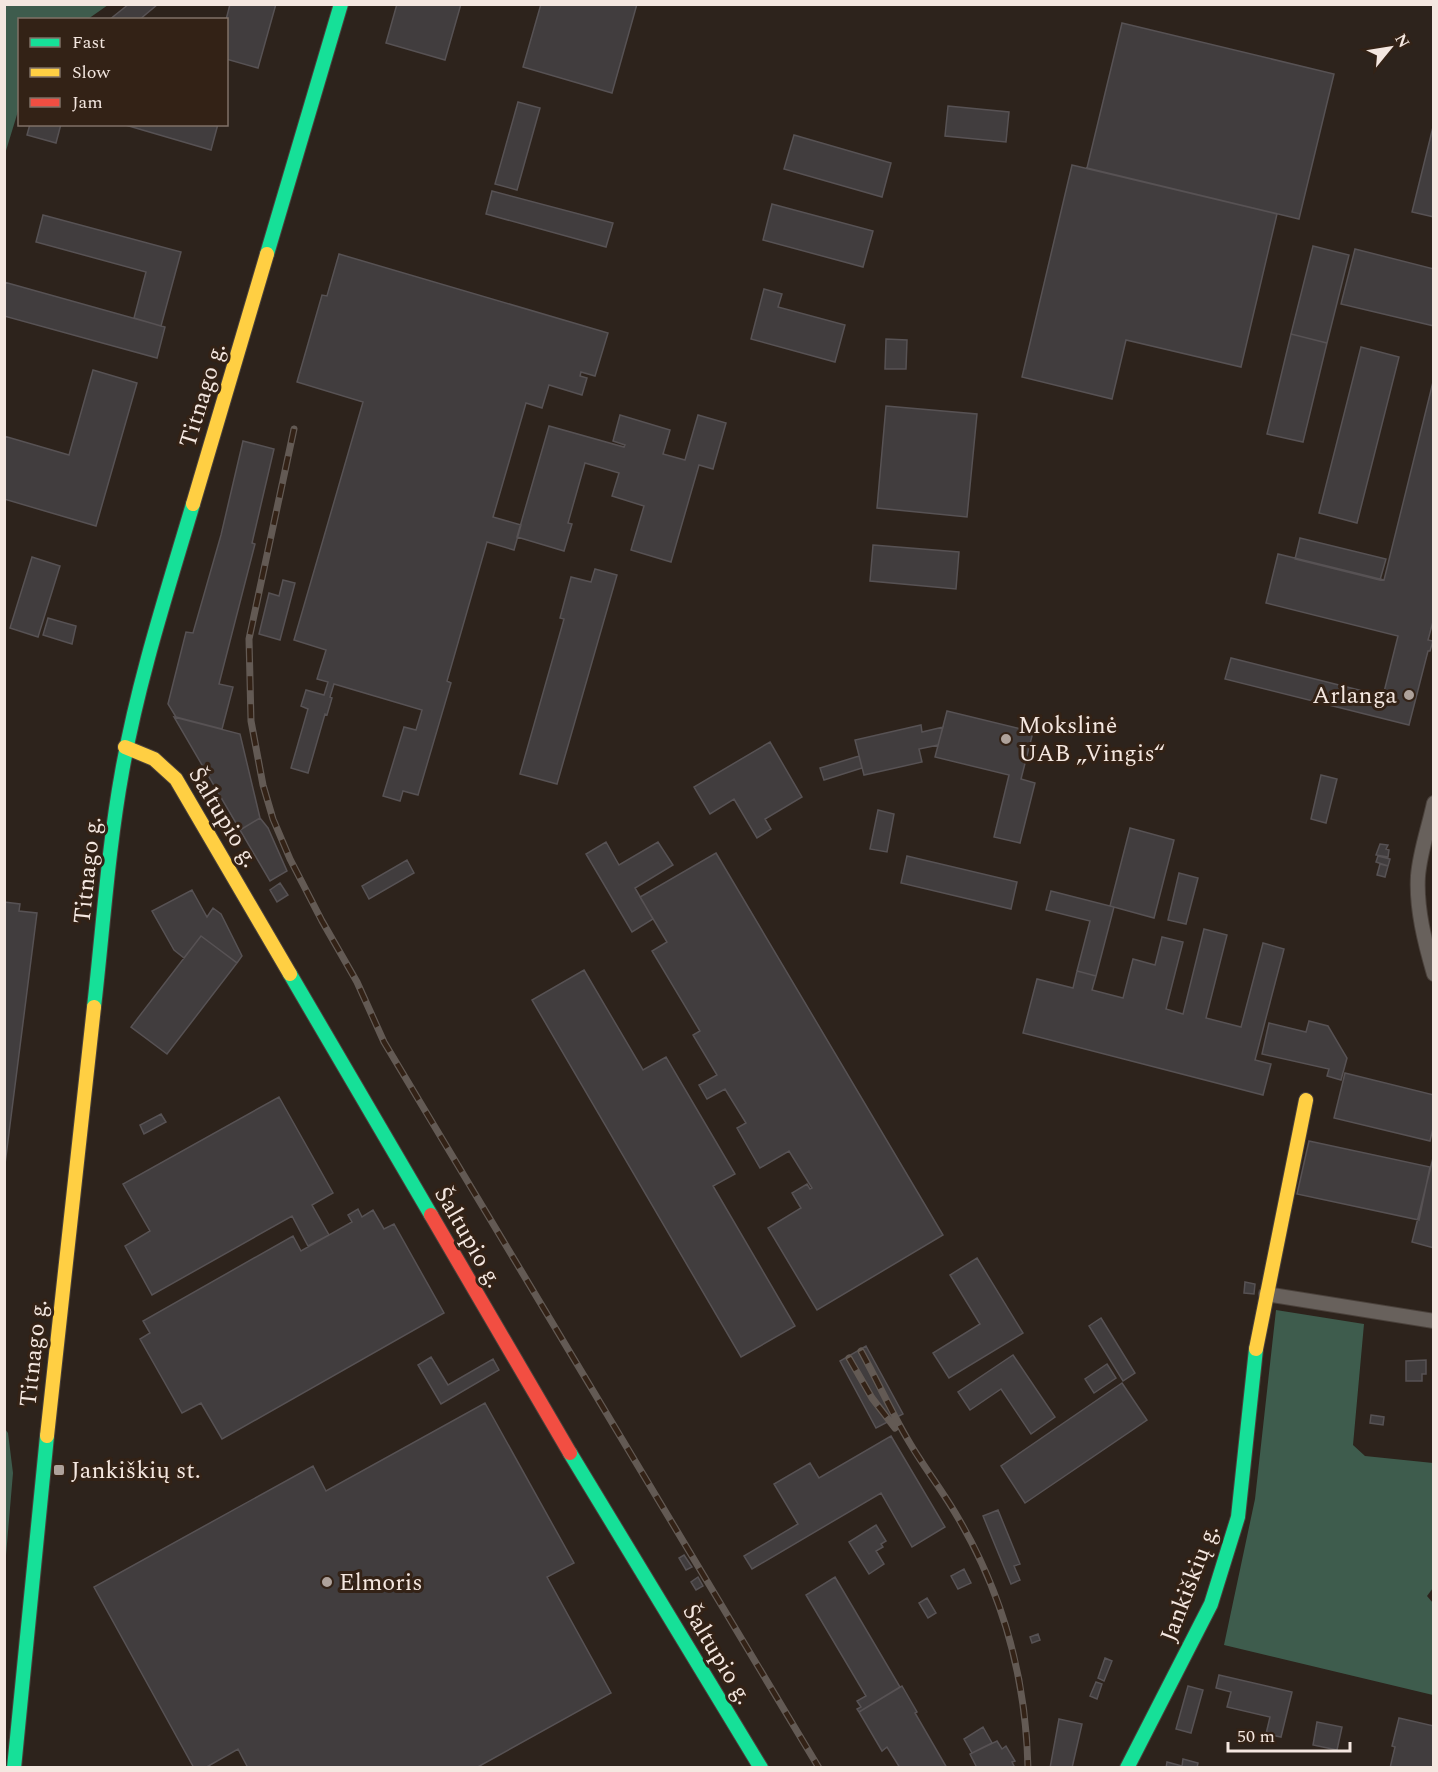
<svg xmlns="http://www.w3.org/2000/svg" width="1438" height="1772" viewBox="0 0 1438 1772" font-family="Spectral,serif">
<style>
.forest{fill:#3e5c4d}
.building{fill:#413d3e;stroke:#575254;stroke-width:1.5}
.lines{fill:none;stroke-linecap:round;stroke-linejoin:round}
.street-casing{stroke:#4a413b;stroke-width:16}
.fast-casing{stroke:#4a413b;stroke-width:16}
.slow-casing{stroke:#4a413b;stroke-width:16}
.jam-casing{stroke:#4a413b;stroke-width:16}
.street{stroke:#68615c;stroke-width:14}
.fast{stroke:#16e098;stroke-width:14}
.slow{stroke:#ffcf43;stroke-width:14}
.jam{stroke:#f24e42;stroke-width:14}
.rail-casing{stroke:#635a54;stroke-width:7}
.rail{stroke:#332216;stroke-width:4.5;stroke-dasharray:14;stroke-linecap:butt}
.poi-dot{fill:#aea29b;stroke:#332216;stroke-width:2}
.labels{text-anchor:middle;stroke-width:6;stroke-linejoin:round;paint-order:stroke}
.street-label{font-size:24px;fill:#f4e7e0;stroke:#332216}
.poi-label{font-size:24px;fill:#f4e7e0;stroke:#332216;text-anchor:start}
</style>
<rect width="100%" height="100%" fill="#2d231c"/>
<path class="forest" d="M5 4 108 5 88 19 20 20 19 108 5 154Z
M1276 1310 1364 1324 1353 1445 1365 1456 1433 1463V1588L1427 1596 1433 1603V1695L1224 1645 1255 1499Z
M5 1429 8 1433 13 1473 5 1567Z"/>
<path class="building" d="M129 4H158L139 20H109Z
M230 4H276L258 68 226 59V20Z
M397 4H461L445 60 386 43Z
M541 4H637L612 93 523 67Z
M1122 23 1334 74 1299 219 1087 168Z
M518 102 540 108 517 190 495 184Z
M948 106 1009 112 1006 142 945 136Z
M1434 123V217L1412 212Z
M30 124H61L56 143 27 135Z
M122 124H218L211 150Z
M794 135 891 163 882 197 784 169Z
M1072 165 1277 214 1241 367 1126 340 1112 399 1022 377Z
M492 191 613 223 606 247 486 214Z
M772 204 873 231 863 267 763 240Z
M43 215 181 252 161 326 134 318 146 272 36 242Z
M1313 246 1349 255 1327 343 1291 334Z
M1355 249 1434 269V326L1341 304Z
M339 254 608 333 595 376 581 372 580 376 587 378 582 395 549 385 542 408 526 403 493 517 521 525 514 550 487 542 447 681 451 683 418 795 403 791 400 801 383 796 404 727 416 730 422 710 334 684 330 697 332 698 327 715 325 714 308 773 291 768 308 709 301 706 306 690 324 695 328 682 317 679 326 650 294 640 363 402 297 382 322 295 327 296Z
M4 282 165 327 157 358 4 316Z
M764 289 782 294 778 307 845 325 835 362 751 339Z
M1291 334 1327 343 1303 442 1267 434Z
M886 339 907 340 906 369H885Z
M1361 347 1399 357 1357 523 1319 513Z
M93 370 137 383 96 526 4 499V436L69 455Z
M1434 378V618L1428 640 1433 641 1430 651H1428L1409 725 1225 679 1231 658 1383 696 1398 636 1266 603 1278 554 1384 580Z
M886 406 977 414 967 517 877 508Z
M620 415 670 430 663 454 685 460 698 415 726 423 713 469 699 465 671 562 631 550 644 506 612 496 619 473 585 463 568 523 572 524 564 551 517 537 549 426 624 447 625 445 613 441Z
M243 441 274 449 252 543 255 544 219 684 233 687 222 729 176 717 168 704 186 632 193 633 221 535Z
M1300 538 1386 559 1380 580 1295 559Z
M873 545 959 552 956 589 870 581Z
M32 557 60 566 38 637 10 628Z
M595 569 617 575 557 784 520 774 564 619 560 618 571 577 591 582Z
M283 580 295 583 280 640 259 634 269 593 279 596Z
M48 618 76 626 72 644 43 635Z
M947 711 1033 732 1021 779 1035 783 1020 843 994 837 1009 775 935 757Z
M174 717 240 734 260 818 240 830Z
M921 725 922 732 943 727 938 745 919 749 922 762 864 775 855 740Z
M770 742 802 797 765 819 771 829 757 838 734 799 710 814 694 787Z
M859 756 862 768 824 780 820 768Z
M1321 775 1337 779 1326 823 1311 819Z
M878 810 894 814 887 852 870 849Z
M260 818 268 828 287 871 270 881 240 830Z
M1130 828 1174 840 1154 918 1110 906Z
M606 842 619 865 658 842 673 865 635 888 653 919 632 932 586 854Z
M1380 844 1388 845 1386 849 1389 850 1388 857 1376 855Z
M716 853 943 1235 817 1310 768 1228 801 1208 792 1193 807 1184 810 1189 812 1188 789 1151 760 1168 737 1128 746 1123 725 1089 707 1099 699 1085 717 1075 693 1035 700 1031 652 951 667 942 640 897Z
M907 856 1017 882 1011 909 901 883Z
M1378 856 1390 859 1388 866 1376 862Z
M407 860 414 873 369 899 362 886Z
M1380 864 1388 866 1385 877 1377 875Z
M1179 873 1198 878 1186 924 1168 920Z
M280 883 288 895 277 902 270 890Z
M192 890 207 917 213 908 221 914 242 956 237 963 201 936 184 958 174 950 152 911Z
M1051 891 1114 907 1096 976 1077 971 1090 921 1046 910Z
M4 902 20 904 19 911 37 913 4 1172Z
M1204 929 1227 935 1206 1018 1241 1027 1263 943 1284 949 1255 1060 1271 1064 1263 1095 1023 1033 1037 979 1073 988 1077 971 1096 976 1092 990 1123 998 1133 959 1155 965 1162 937 1183 942 1166 1009 1183 1014Z
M201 936 237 963 167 1054 131 1027Z
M584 970 643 1070 666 1057 735 1174 713 1186 795 1326 741 1357 532 1000Z
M1309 1021 1328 1026 1347 1058 1341 1080 1327 1076 1329 1069 1262 1054 1269 1023 1306 1032Z
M1345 1073 1434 1095V1124L1430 1141 1334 1118Z
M279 1097 333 1193 312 1205 329 1235 308 1246 292 1216 152 1295 125 1246 150 1231 123 1184Z
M161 1114 166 1122 144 1134 140 1125Z
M1309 1141 1430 1167 1419 1220 1297 1194Z
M1434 1154V1248L1412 1242Z
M358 1209 362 1217 373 1210 384 1229 394 1224 444 1313 222 1439 201 1403 182 1413 140 1339 150 1333 143 1321 293 1236 301 1251 352 1222 348 1215Z
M977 1258 1023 1333 949 1378 933 1353 980 1324 950 1275Z
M1245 1282 1255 1284 1254 1294 1244 1293Z
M1101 1318 1135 1373 1123 1381 1089 1326Z
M866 1346 903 1414 876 1428 840 1361Z
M1013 1355 1055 1417 1031 1434 1001 1389 970 1410 958 1392Z
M431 1357 448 1385 493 1359 499 1370 441 1404 418 1365Z
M1426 1360V1374H1422V1381H1406V1361Z
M1107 1364 1116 1378 1094 1393 1085 1379Z
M1122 1383 1147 1420 1025 1503 1001 1466Z
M485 1403 574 1563 547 1577 611 1693 476 1768H248L238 1749 205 1768H194L94 1587 313 1466 326 1491Z
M1371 1415 1384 1417 1383 1425 1370 1423Z
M891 1436 945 1527 912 1547 881 1493 752 1569 744 1556 798 1524 774 1484 810 1463 819 1478Z
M998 1510 1020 1564 1014 1566 1020 1580 1011 1584 983 1516Z
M876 1525 886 1541 881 1544 883 1547 876 1551 884 1564 869 1574 849 1542Z
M684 1555 692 1567 686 1570 679 1558Z
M964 1569 971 1583 958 1589 951 1576Z
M698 1577 703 1586 696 1590 691 1582Z
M835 1577 900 1687 859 1712 857 1709 861 1707 857 1701 866 1696 806 1595Z
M927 1598 936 1613 928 1618 919 1603Z
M1038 1634 1040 1640 1032 1643 1030 1637Z
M1105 1658 1112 1661 1104 1681 1098 1678Z
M1219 1675 1292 1692 1281 1737 1266 1734 1270 1717 1227 1707 1231 1692 1216 1688Z
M1096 1682 1102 1684 1097 1699 1090 1696Z
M902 1686 917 1712 915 1713 947 1768H900L887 1747 882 1751 859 1712Z
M1188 1686 1203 1690 1191 1733 1176 1729Z
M1399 1718 1434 1726V1768H1390L1395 1747 1392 1746Z
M1059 1719 1082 1724 1072 1768H1050Z
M1317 1722 1342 1727 1337 1750 1313 1745Z
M983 1727 992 1743 972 1753 964 1739Z
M997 1741 1002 1749 1006 1746 1015 1761 1012 1762 1015 1768H977L970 1754Z
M1183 1759 1198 1763 1197 1768H1166L1167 1762 1182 1766Z"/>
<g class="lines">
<g class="street-casing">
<path id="street" d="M1434 803C1429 827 1420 851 1418 876 1416 908 1425 943 1434 974
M1266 1294 1434 1321"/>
</g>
<g class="fast-casing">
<path id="fast" d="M267 254 341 4
M290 974 431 1215
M94 1007C103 929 108 849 122 772 138 681 167 592 193 504
M570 1453 761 1768
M14 1768 47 1436
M1127 1768 1211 1604 1238 1517 1256 1349"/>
</g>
<g class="slow-casing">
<path id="slow" d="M193 504 267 254
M125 747 154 759 176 779 290 974
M1256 1349 1306 1100
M47 1436 94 1007"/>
</g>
<g class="jam-casing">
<path id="jam" d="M431 1215 570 1453"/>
</g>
<use href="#street" class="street"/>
<use href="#fast" class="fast"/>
<use href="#slow" class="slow"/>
<use href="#jam" class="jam"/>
<g class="rail-casing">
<path id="rail" d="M294 429 249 639 251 721 263 785 273 819 290 859 322 921 357 982 384 1042 819 1768
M861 1351C877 1380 891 1411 908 1440 923 1466 942 1490 957 1516 1003 1594 1026 1678 1028 1768
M849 1358 872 1398 895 1428"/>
</g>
<use href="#rail" class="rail"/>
</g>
<g class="poi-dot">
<circle cx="1409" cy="695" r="6"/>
<circle cx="1006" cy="739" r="6"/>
<rect x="53" y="1464" width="12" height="12" rx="3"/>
<circle cx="327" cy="1582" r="6"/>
</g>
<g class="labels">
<g class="street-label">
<text transform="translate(202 395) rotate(-73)" y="8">Titnago g.</text>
<text transform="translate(224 817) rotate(59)" y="8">Šaltupio g.</text>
<text transform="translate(87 870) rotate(-84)" y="8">Titnago g.</text>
<text transform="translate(469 1237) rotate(60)" y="8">Šaltupio g.</text>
<text transform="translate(33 1353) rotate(-84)" y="8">Titnago g.</text>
<text transform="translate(1189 1583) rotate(-69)" y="8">Jankiškių g.</text>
<text transform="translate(718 1654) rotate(59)" y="8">Šaltupio g.</text>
</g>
<g class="poi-label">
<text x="1397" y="703" text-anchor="end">Arlanga</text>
<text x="1018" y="733">Mokslinė<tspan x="1018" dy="28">UAB „Vingis“</tspan></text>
<text x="71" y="1478">Jankiškių st.</text>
<text x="339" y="1590">Elmoris</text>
</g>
</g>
<rect width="1438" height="1772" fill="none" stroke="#f4e7e0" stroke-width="12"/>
<rect x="18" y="18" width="210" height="108" fill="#332216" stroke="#807167" stroke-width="1.5"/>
<rect x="30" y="38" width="30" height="9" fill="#16e098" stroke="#807167" stroke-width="1.5"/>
<text x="72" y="48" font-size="18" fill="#f4e7e0">Fast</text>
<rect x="30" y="68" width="30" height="9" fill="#ffcf43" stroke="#807167" stroke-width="1.5"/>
<text x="72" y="78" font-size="18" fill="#f4e7e0">Slow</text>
<rect x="30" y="98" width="30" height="9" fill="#f24e42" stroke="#807167" stroke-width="1.5"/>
<text x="72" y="108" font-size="18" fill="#f4e7e0">Jam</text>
<g transform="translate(1390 48) rotate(60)" stroke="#332216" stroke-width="4.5" paint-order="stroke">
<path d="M0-4.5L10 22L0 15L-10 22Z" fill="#f4e7e0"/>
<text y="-9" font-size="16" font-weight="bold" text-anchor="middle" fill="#f4e7e0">N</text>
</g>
<path d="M1228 1742v9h122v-9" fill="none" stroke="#f4e7e0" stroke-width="3"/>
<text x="1237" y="1742" font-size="18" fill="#f4e7e0" stroke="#332216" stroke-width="4.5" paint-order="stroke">50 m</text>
</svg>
